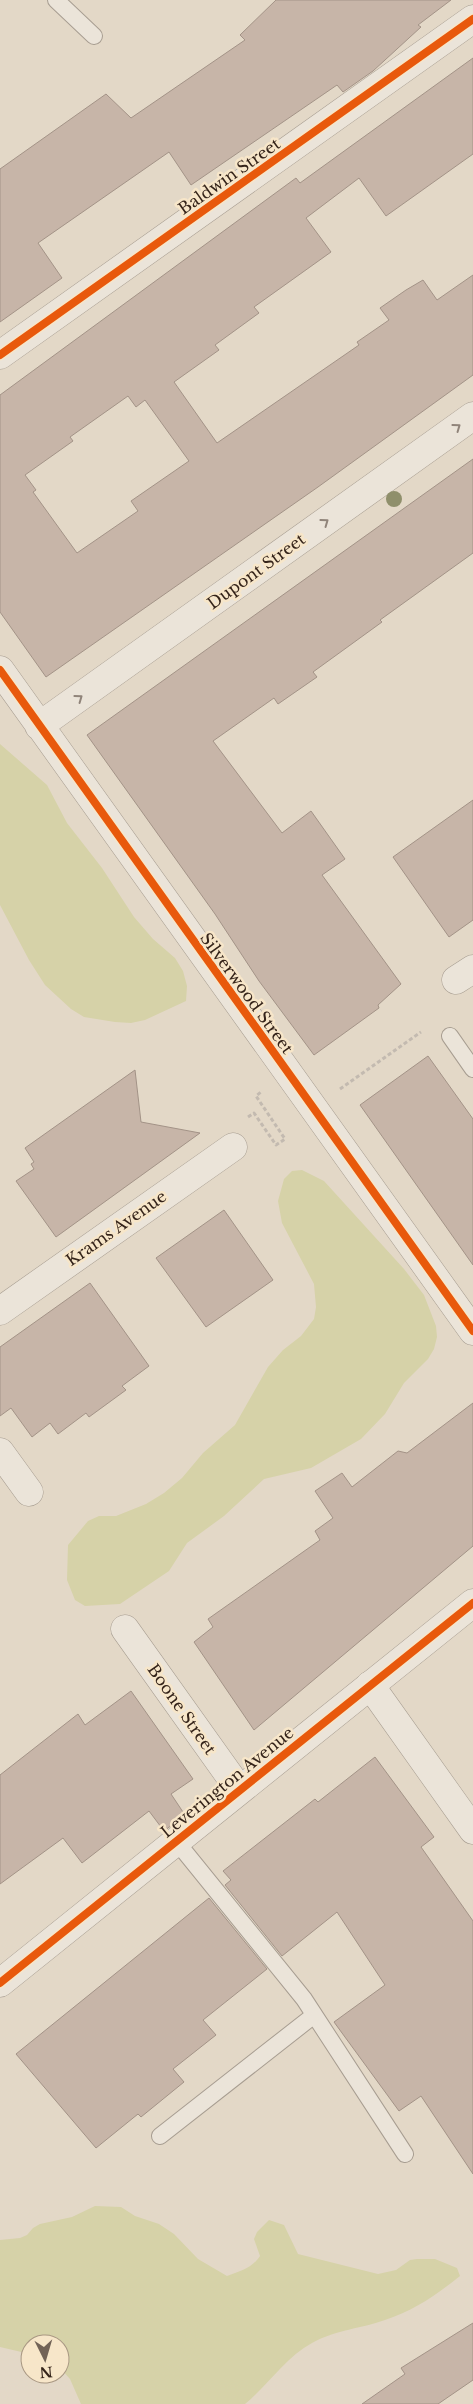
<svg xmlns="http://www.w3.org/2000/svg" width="473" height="2404" viewBox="0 0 473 2404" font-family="'Libre Baskerville',serif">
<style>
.green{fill:#d6d2a8}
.building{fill:#c7b5a8;stroke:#a39387;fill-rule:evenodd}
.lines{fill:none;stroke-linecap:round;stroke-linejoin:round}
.service-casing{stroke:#a79d91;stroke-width:18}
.minor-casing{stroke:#a79d91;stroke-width:29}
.tertiary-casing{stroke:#a79d91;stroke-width:29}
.path{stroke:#c3bab0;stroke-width:3;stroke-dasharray:4 2.5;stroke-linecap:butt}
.service{stroke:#ebe4d9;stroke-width:16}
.minor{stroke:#ebe4d9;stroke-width:28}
.tertiary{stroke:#ebe4d9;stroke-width:28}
.cycleway-casing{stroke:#f7e6c9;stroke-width:11}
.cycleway{stroke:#e8590c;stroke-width:8}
.tree{fill:#8f8f6b}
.oneway{stroke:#90847a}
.labels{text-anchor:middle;stroke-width:5;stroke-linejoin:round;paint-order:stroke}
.street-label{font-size:16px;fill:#35241a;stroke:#f7e6c9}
</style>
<rect width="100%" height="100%" fill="#e3d8c7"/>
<path class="green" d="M0 744 47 785 67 823 102 868 134 917 153 939 175 958 183 971 187 986 186 1001 145 1020 131 1023 115 1022 84 1017 71 1009 45 985 29 960 0 905Z
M302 1170 324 1181 404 1269 424 1295 436 1326 437 1337 434 1349 428 1359 404 1383 385 1414 361 1439 311 1468 264 1479 224 1516 187 1543 169 1571 120 1604 85 1606 75 1600 67 1580 68 1545 88 1521 99 1516H116L146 1504 164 1493 182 1478 203 1453 235 1425 268 1367 283 1350 301 1336 314 1319 316 1307 314 1284 282 1223 278 1201 284 1179 292 1171Z
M95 2206 121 2207 135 2216 159 2224 174 2234 198 2259 227 2276C240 2271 252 2268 260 2256L254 2239 257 2232 269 2220 284 2225 298 2254 378 2274 396 2270 410 2260 417 2259H435L457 2268 460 2276C436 2295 415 2310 385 2320 360 2329 338 2329 312 2343 286 2357 268 2385 245 2404H81L70 2379 60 2368V2344H30V2354L0 2347V2240L20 2238 27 2235 33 2228 40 2224 72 2217Z"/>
<path class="building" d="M276 0H451L418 25 421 27 373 71 343 92 337 85 191 185 169 152 38 243 62 278 0 322V169L106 94 131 118 245 40 240 35Z
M473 58V154L386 216 359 178 306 218 331 252 254 307 259 313 215 345 219 350 174 382 217 443 359 345 357 342 389 320 380 308 406 290 423 280 437 300 473 275V375L318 487 46 677 0 612V395L296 178 300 183ZM128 396 136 407 145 400 189 461 131 501 138 511 77 553 33 492 36 490 25 475 73 441 70 437Z
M473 459V553L380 620 382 622 313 672 317 677 278 704 274 698 213 741 282 833 311 811 345 859 322 875 401 984 378 1005 379 1008 314 1055 259 981 215 914 87 735Z
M473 800V920L449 937 393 857Z
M428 1056 473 1119V1265L360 1105Z
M135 1070 141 1122 200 1133 56 1237 16 1181 34 1169 31 1164 34 1162 25 1148Z
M224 1210 273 1280 206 1327 156 1258Z
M90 1283 149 1366 122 1386 126 1390 89 1417 86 1413 58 1434 50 1423 32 1437 11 1408 0 1416V1347Z
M473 1403V1546L254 1730 194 1642 213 1627 208 1619 320 1540 315 1531 333 1518 315 1491 342 1473 352 1487 398 1451 407 1453Z
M131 1691 193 1779 171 1794 185 1815 164 1831 149 1811 82 1863 63 1838 0 1884V1775L78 1714 85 1725Z
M375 1757 434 1837 421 1847 473 1921V2174L421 2096 399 2111 334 2022 385 1985 337 1912 282 1956 225 1885 231 1880 223 1871 315 1799 318 1802Z
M209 1898 267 1969 203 2020 216 2035 173 2069 184 2082 141 2117 138 2114 96 2148 16 2054Z
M473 2323V2380L438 2404H362L405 2374 401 2368Z"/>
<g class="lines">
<g class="service-casing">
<path id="service" d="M56 0 94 36
M450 1036 473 1069
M176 1841 304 1999 405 2154
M160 2136 313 2016"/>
</g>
<g class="minor-casing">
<path id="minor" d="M0 355 473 19
M0 670 473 1331
M39 726 473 416
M456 980 473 969
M0 1311 233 1147
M0 1452 29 1492
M125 1629 239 1789
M370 1685 473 1830"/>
</g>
<g class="tertiary-casing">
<path id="tertiary" d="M0 1983 473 1603"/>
</g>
<path class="path" d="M340 1089 421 1032
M248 1117 254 1113 276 1145 285 1139 256 1096 261 1092"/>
<use href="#service" class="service"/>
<use href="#minor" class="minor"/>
<use href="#tertiary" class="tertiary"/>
<g class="cycleway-casing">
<path id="cycleway" d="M0 355 473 19
M0 670 473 1331
M0 1983 473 1603"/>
</g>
<use href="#cycleway" class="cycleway"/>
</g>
<circle class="tree" cx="394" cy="499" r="8"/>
<defs><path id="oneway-chevron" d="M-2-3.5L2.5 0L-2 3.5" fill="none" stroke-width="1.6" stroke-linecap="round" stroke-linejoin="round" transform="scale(1.25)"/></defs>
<g class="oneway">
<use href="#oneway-chevron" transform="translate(457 427) rotate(-36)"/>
<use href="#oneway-chevron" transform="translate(325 522) rotate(-36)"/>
<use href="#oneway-chevron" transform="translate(79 698) rotate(-36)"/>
</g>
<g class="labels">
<g class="street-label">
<text transform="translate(229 176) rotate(-35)" y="6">Baldwin Street</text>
<text transform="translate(256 571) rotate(-36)" y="6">Dupont Street</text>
<text transform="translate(247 993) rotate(54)" y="6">Silverwood Street</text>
<text transform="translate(116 1228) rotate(-35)" y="6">Krams Avenue</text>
<text transform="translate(182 1709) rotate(55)" y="6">Boone Street</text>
<text transform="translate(227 1782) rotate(-39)" y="6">Leverington Avenue</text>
</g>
</g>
<g transform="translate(45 2359) rotate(175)"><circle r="24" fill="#f7e6c9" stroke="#a99883"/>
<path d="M0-4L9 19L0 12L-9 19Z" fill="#726357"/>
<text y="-8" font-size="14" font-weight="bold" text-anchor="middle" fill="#35241a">N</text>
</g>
</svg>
